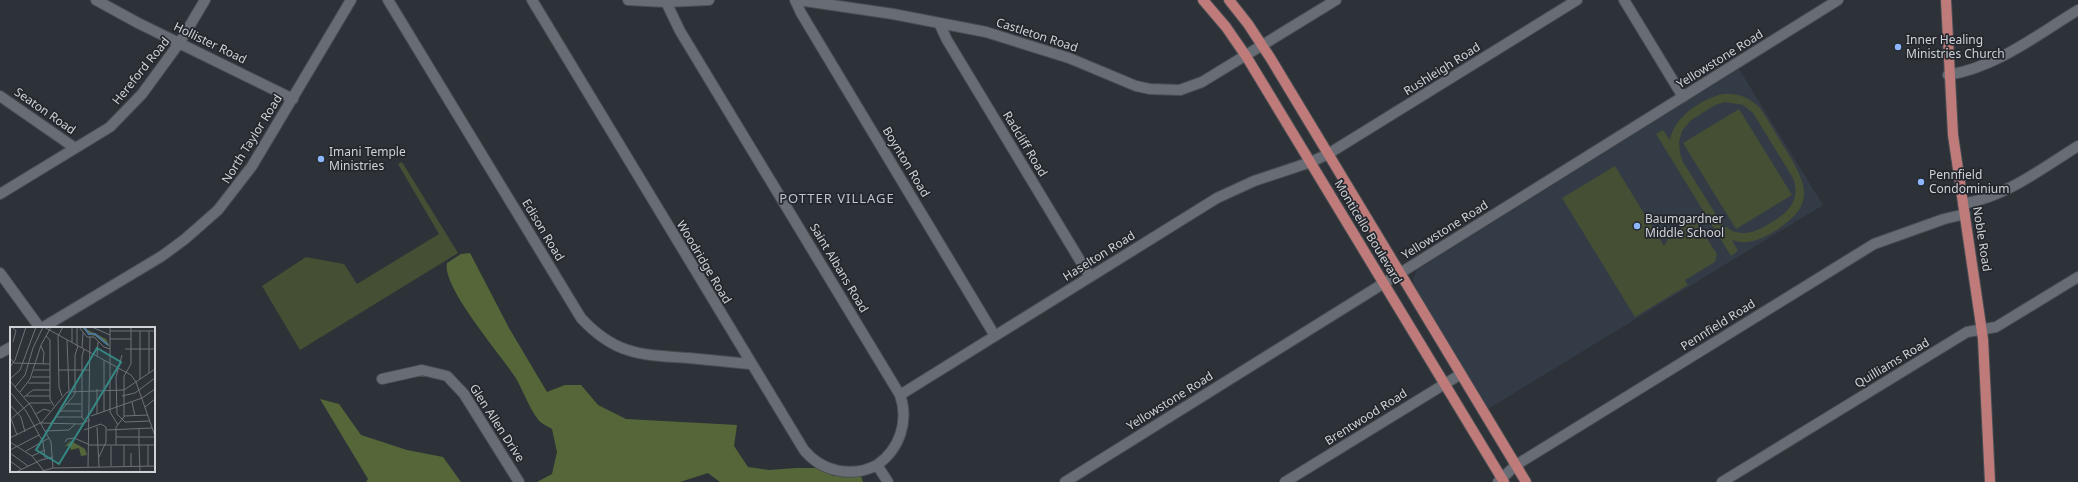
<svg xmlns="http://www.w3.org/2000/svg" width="2078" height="482" viewBox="0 0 2078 482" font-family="'Noto Sans',sans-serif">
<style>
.built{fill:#333b47}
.green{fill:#444f34;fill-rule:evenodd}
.forest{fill:#556739}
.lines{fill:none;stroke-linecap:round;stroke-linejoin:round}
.minor-casing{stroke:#4a4e53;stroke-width:12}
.major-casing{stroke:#4a4e53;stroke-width:12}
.minor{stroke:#686d75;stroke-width:10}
.major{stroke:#bf7b7a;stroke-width:10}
.poi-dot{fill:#8eb8fd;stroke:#24282e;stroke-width:1.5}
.labels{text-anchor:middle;stroke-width:3.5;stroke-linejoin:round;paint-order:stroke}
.street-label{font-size:12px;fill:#cfd2d6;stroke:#24282e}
.poi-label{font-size:12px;fill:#cfd2d6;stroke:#24282e;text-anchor:start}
.neighbourhood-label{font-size:13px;letter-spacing:1px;fill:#bec4cd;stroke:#24282e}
.inset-river{fill:none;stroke:#4c7799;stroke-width:2}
.inset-road{fill:none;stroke:#6e7277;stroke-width:1}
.view{fill:#358883;fill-opacity:0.15;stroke:#358883;stroke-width:2}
.inset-edge{fill:none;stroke:#cfd2d6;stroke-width:2}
</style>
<rect width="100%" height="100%" fill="#2d3238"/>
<path class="built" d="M1739 69 1823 205 1488 409 1415 288 1413 279 1417 270Z"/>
<path class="green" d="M1722 94C1737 93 1749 97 1760 108 1769 121 1777 136 1786 150 1808 186 1816 205 1775 231 1761 239 1748 246 1732 240L1738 251 1731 256 1656 134 1663 130 1670 140C1674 117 1700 100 1722 94ZM1725 102 1743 105 1753 113 1793 178C1801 199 1789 212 1772 222 1755 233 1739 239 1722 224L1683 162 1680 153 1679 142 1682 131 1690 121 1715 105Z
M1739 109 1792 195 1736 229 1683 143Z
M402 162 458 253 300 350 262 286 306 257 344 264 357 284 439 234 398 164Z
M1615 166 1664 246 1672 233 1694 219 1717 254 1715 262 1685 280 1688 285 1635 317 1562 198Z"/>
<path class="forest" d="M470 253 509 328 547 392 565 385H581L598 405 626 419 737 425 734 446 748 467 769 470 796 468H818L833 476H861L863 482H720L708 473 680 482H537L552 474 557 452 552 429C547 426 540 423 537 418 529 407 524 393 517 380 503 357 441 287 447 263L461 254Z
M320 399 339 404 361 435 407 450 443 457 461 482H366L368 479Z"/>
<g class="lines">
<g class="minor-casing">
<path id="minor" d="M96 0 138 23 293 99
M388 0 581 318C615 355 641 355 689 358 709 360 730 362 750 364
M532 0 804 450C822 472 852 478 877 465L888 482
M628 0 666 2 709 0
M795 0 801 13 995 336
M798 0 893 14 986 32 1069 58 1136 86 1150 89 1180 90 1202 82 1336 0
M1624 0 1683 97
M666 2 680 31 900 395C909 421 900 449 877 465
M939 23 947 40 1090 277
M1948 75C1997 67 2037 35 2078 10
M0 96 75 148
M0 194 110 127 142 94 180 42 205 0
M1963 204C2007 196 2041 169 2078 146
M0 273 40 328
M42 328 162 256 185 239 218 210 252 166 351 0
M0 353 11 347
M382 379 422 370 447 376 464 394 519 482
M900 395 1217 198 1254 181 1311 162 1328 154 1577 0
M1065 482 1838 0
M1285 482 1461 374
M1498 482 1516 465 1529 457 1874 244 1944 219 1965 214
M1722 482 1967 332 1996 327 2078 277"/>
</g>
<g class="major-casing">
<path id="major" d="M1203 0 1226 27 1246 56 1504 482
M1229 0 1248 24 1271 59 1526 482
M1946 0 1953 135 1983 339 1990 482"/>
</g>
<use href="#minor" class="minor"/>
<use href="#major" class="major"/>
</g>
<g class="poi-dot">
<circle cx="1898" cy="47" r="4"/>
<circle cx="321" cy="159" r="4"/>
<circle cx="1921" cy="182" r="4"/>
<circle cx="1637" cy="226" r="4"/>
</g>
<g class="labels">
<g class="street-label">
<text transform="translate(1037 35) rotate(18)" y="4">Castleton Road</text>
<text transform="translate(210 43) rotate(26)" y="4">Hollister Road</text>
<text transform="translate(1720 59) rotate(-32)" y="4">Yellowstone Road</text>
<text transform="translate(1442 69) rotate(-32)" y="4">Rushleigh Road</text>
<text transform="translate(141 71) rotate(-51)" y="4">Hereford Road</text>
<text transform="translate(45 111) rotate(35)" y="4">Seaton Road</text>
<text transform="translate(252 139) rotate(-58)" y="4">North Taylor Road</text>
<text transform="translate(1025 144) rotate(59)" y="4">Radcliff Road</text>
<text transform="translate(906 162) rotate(59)" y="4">Boynton Road</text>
<text transform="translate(543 230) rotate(59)" y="4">Edison Road</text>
<text transform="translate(1445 230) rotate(-32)" y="4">Yellowstone Road</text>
<text transform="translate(1368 232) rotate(59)" y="4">Monticello Boulevard</text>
<text transform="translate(1982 239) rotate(81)" y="4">Noble Road</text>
<text transform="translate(1099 256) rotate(-32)" y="4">Haselton Road</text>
<text transform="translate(704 262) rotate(59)" y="4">Woodridge Road</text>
<text transform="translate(839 268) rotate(59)" y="4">Saint Albans Road</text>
<text transform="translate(1718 325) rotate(-32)" y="4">Pennfield Road</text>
<text transform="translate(1892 363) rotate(-31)" y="4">Quilliams Road</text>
<text transform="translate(1170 401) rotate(-32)" y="4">Yellowstone Road</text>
<text transform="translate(1366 417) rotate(-32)" y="4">Brentwood Road</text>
<text transform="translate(497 423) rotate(57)" y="4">Glen Allen Drive</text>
</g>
<g class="poi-label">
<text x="1906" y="44">Inner Healing<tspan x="1906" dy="14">Ministries Church</tspan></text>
<text x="329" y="156">Imani Temple<tspan x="329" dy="14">Ministries</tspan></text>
<text x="1929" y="179">Pennfield<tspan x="1929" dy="14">Condominium</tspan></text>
<text x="1645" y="223">Baumgardner<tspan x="1645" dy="14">Middle School</tspan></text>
</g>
<g class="neighbourhood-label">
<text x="837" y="203">POTTER VILLAGE</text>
</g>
</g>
<g transform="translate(10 327)">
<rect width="145" height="145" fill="#2d3238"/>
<path d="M72 0 96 12 100 20 85 9 78 7ZM61 114 75 122 77 128 71 129 69 121 61 123 60 119H55Z" fill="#556739"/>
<path class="inset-river" d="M74 0 79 7H85L98 18"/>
<path class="inset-road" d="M34 0 121 48 126 55 145 109M62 0V15M69 0 77 10H84L94 20 100 22M82 0 100 8M100 0V85L108 98M3 1 6 4 3 15M100 4H145M130 4V52M139 4V46M36 9 40 13V72L44 79M100 12H121M57 13 59 64M31 19 34 26 33 37M67 19V0M72 21 73 6M115 22H145M112 28 106 50 107 87 115 95 140 94M87 29 88 15M0 31 4 36 40 37M0 40 5 33 16 0M24 43H40M49 43H80M22 50H40M0 52 10 43 26 0M0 54 21 79 41 115 43 141M18 56H40M5 60 15 48 23 21 33 0M87 62V87M0 65 16 84 33 115 35 131M10 65 20 52 31 18 41 0M16 69H40M52 69 49 60 48 9 53 0M112 69 125 66 145 51M14 70 23 63H40M132 71 145 62M122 75 125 89M55 77H71M0 78 11 90 15 105M135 80 145 72M49 84H71M94 85V33M26 87 34 82 40 84M0 89 7 108M81 89 132 71M114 89 138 88M45 90H72L74 93M72 90V29L74 22M2 91 20 76H41M31 96 71 97 80 93M40 97 65 67V28L68 19M87 100 89 140M129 102V118M74 103 91 97 96 100V115L89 130M97 103 142 101M35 104 59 103 65 97M106 110H145M0 111 32 95 57 65 114 63 145 42M0 115 22 129 34 144M55 115 57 112 64 111 78 117M78 118H145M106 118V100L114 90V49L121 37V0M114 118V139M129 118 130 145M138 118V139M0 123 29 108M16 124 39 111M0 126 18 139M121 126V139M22 129 35 123M0 134 11 142M101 139V119M78 140 80 10M6 145 31 133 43 130M29 145 43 141 145 139"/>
<path class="view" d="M87 21 111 35 49 137 26 123Z"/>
<rect width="145" height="145" class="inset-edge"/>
</g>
</svg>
